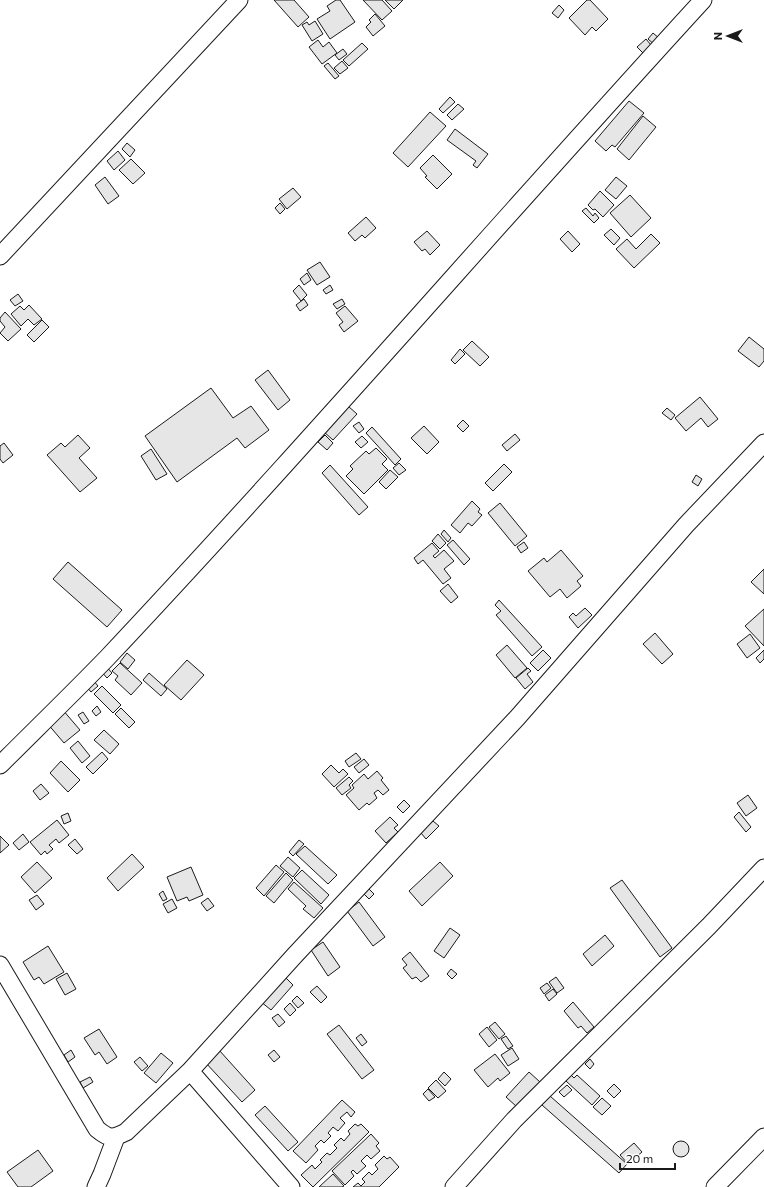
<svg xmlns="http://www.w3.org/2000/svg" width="764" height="1187" viewBox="0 0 764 1187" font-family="Commissioner,sans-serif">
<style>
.building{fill:#e6e6e6;stroke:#1a1a1a}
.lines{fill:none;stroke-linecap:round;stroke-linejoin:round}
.street-casing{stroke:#1a1a1a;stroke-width:19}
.street{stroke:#fff;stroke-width:17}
</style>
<rect width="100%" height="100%" fill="#fff"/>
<path class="building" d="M274 0H294L309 17 298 27Z
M336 0H340L355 22 330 39 317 19 330 11 327 6Z
M363 0H382L392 11 382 20Z
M385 0H403L394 9Z
M587 0H590L608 19 596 31 592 27 585 35 569 18Z
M559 5 564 10 558 18 552 13Z
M375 14 385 26 373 36 366 27 371 22 369 20Z
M315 21 323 34 312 41 302 25 307 22 309 25Z
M653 33 660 39 655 45 648 39Z
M646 39 651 45 643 53 637 47Z
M318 40 323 47 329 42 337 53 322 64 309 47Z
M362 43 368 49 349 66 343 60Z
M343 49 347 54 339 60 335 55Z
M342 61 348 68 340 74 334 68Z
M328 63 339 76 335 79 324 66Z
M450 97 455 102 443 113 439 109Z
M629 101 644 113 615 147 612 145 606 151 595 141Z
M458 104 464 109 452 120 447 115Z
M430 112 446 126 408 167 393 153Z
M643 116 656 127 629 160 617 149Z
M455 129 488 154 477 168 473 165 476 161 447 140Z
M127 143 135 150 130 157 122 149Z
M118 151 125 160 114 170 107 161Z
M433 155 452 174 437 189 425 177 427 176 420 168Z
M131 159 145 173 133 184 119 170Z
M105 177 119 196 108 204 95 185Z
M616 177 627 186 616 199 605 190Z
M293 188 301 197 287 209 279 199Z
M600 191 614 205 603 217 595 209 593 210 588 205Z
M630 195 651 218 631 237 610 213Z
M280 203 285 209 280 214 275 208Z
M586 208 593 216 595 213 599 218 594 223 582 211Z
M366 217 376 228 365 238 362 235 355 241 348 233Z
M611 229 620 238 614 245 604 235Z
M427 231 440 245 430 255 425 249 422 251 414 242Z
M568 231 580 244 572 252 560 239Z
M651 234 660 243 634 268 616 249 627 239 636 249Z
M320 262 330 277 317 285 307 270Z
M307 273 311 280 304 285 300 279Z
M299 285 307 295 301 301 293 291Z
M330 285 333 290 326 294 323 290Z
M18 294 23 301 15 306 10 300Z
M304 299 308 305 300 311 296 305Z
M342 299 345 304 337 309 333 304Z
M29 305 42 319 34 325 28 319 21 326 11 314 20 306 24 310Z
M345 306 358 321 344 332 339 325 343 322 336 313Z
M5 312 21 329 8 341 0 333 5 327 0 321V318Z
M42 320 49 327 34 342 27 335Z
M749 337 764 349V361L759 367 738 351Z
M472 341 489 357 480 366 463 350Z
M460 349 465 354 455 364 451 360Z
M268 370 290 400 278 410 255 380Z
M211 388 233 418 251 406 269 430 245 448 237 438 177 482 145 436Z
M700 397 718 419 708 427 701 418 686 431 675 418Z
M348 406 357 414 333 440 324 432Z
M667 408 675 415 671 420 662 413Z
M463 420 469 426 463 432 457 426Z
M359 422 364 429 359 433 353 426Z
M424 426 439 442 427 454 411 438Z
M372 427 401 459 395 465 366 433Z
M515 434 520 440 507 451 502 445Z
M78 435 90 448 79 458 97 478 80 492 47 455 61 443 65 447Z
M325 435 333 443 327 450 318 442Z
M362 436 368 442 361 448 355 442Z
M4 443 13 455 3 463 0 459V446Z
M376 448 387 459 382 464 388 470 364 494 346 476 353 469 350 466 366 451 369 454Z
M151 449 167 474 156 480 141 456Z
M399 463 406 470 399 475 393 468Z
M504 464 512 472 493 491 485 483Z
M330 465 368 507 359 515 322 473Z
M390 470 398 477 386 489 379 482Z
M696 475 702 479 698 486 692 482Z
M472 501 480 509 478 512 482 515 472 526 468 523 460 533 451 525Z
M500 503 527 536 515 546 488 513Z
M444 530 451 538 448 542 441 534Z
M438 534 446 543 440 549 432 541Z
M453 540 470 559 464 565 447 545Z
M524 542 528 548 521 553 517 547Z
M432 543 439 551 433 556 435 558 444 550 454 561 444 569 451 578 443 584 423 560 418 564 414 558Z
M561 550 583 576 577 581 581 586 567 598 560 589 550 597 528 571 544 558 547 562Z
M68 562 122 610 107 627 53 579Z
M764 569V594L751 582Z
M448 584 458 597 451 603 440 591Z
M499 600 542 647 532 656 496 615 501 611 495 605Z
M585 608 592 615 578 628 569 617 573 613 576 616Z
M764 609V646L745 626Z
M655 633 673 654 662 664 643 644Z
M750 634 760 648 747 658 737 644Z
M507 645 527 668 515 678 496 655Z
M543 650 551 658 538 671 530 663Z
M764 650V659L760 663 756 658Z
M127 653 135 660 128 669 120 662Z
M187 660 204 675 181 700 164 685Z
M120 663 142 683 131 695 115 680 118 676 112 671Z
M105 665 112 673 107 678 100 670Z
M528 668 531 671 527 674 533 682 525 689 516 678Z
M149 673 167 689 161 696 143 680Z
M93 680 98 686 91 692 86 686Z
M102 686 121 705 113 713 94 694Z
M97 706 101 712 96 716 92 711Z
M121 708 135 722 129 728 115 714Z
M62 709 80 730 64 743 47 723Z
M83 712 89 721 84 724 78 715Z
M104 730 119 744 110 754 94 740Z
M78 741 90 756 82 763 70 748Z
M102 752 108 759 93 774 86 767Z
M356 753 361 759 349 767 345 761Z
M364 759 369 765 359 773 354 767Z
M61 761 80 780 68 792 50 773Z
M331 765 339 773 343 769 348 774 334 787 322 774Z
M377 771 383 778 381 780 389 790 383 795 378 790 374 793 377 798 369 805 367 803 359 810 346 795 354 788 352 785 364 774 368 779Z
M349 777 353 781 349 785 351 788 342 795 336 788Z
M41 784 49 793 40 800 33 791Z
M748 795 757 808 746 816 737 803Z
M404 800 410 806 403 813 397 807Z
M739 812 751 827 746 832 734 817Z
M68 813 71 821 64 824 61 816Z
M390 817 398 825 394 828 398 832 386 843 375 831Z
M57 820 69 835 59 843 56 839 49 845 53 849 47 854 45 851 41 855 30 842Z
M433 821 439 826 426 839 421 833Z
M23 834 29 842 19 850 13 843Z
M0 836 9 845 0 853Z
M75 839 83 849 77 854 68 845Z
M299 840 304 844 293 856 289 852Z
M305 846 337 875 328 884 296 854Z
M132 854 144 867 118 891 107 878Z
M288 857 300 868 293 877 280 866Z
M37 862 52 878 35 893 21 877Z
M440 862 453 876 422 906 409 891Z
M276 865 284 872 264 896 256 888Z
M191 867 203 895 189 901 187 897 177 901 167 877Z
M302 870 329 895 321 904 294 878Z
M286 873 293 880 274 903 266 896Z
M622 880 672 948 660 957 610 888Z
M294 882 323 908 314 918 303 909 306 906 288 889Z
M369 889 374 894 369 899 364 894Z
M163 891 167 899 163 901 159 894Z
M37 895 44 904 36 910 29 900Z
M208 898 214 906 207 911 201 903Z
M172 899 177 908 168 913 163 904Z
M359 902 385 937 373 946 347 911Z
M450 928 460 935 444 958 434 951Z
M605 935 614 946 592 966 583 954Z
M323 942 340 967 328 976 311 950Z
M48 946 64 972 44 984 39 977 34 980 23 962Z
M410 952 429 976 421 982 416 977 412 979 403 968 407 965 402 959Z
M451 969 457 974 452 979 447 974Z
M67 973 76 989 65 995 56 979Z
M283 975 293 985 271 1010 260 1001Z
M556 977 564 988 557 993 549 982Z
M547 983 551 988 544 994 540 988Z
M317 986 327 997 321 1003 310 992Z
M553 989 557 994 549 1001 545 995Z
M297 996 304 1003 298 1008 292 1001Z
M573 1002 594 1027 587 1033 581 1026 578 1028 564 1011Z
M290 1003 296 1010 290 1016 284 1009Z
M278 1014 285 1022 279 1027 272 1018Z
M495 1022 505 1034 499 1039 489 1027Z
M339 1025 374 1070 362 1079 327 1034Z
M487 1027 497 1040 489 1047 479 1034Z
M99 1029 117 1057 107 1064 99 1052 95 1055 84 1038Z
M361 1034 367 1042 362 1046 356 1038Z
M506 1036 513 1046 508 1049 501 1039Z
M512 1048 519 1059 508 1066 501 1055Z
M71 1050 75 1057 68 1062 64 1055Z
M219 1050 255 1090 242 1102 205 1062Z
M274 1050 280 1057 274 1062 268 1055Z
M161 1053 173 1063 156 1083 144 1073Z
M495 1054 510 1073 500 1081 498 1078 488 1087 474 1070Z
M140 1057 148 1066 142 1071 134 1062Z
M590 1059 594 1064 590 1069 585 1064Z
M444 1072 451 1079 445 1086 438 1079Z
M529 1072 540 1082 517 1107 506 1097Z
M571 1075 574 1078 577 1075 600 1096 592 1105 566 1081Z
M90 1077 93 1082 83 1088 80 1082Z
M436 1080 446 1091 438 1098 428 1088Z
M614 1084 621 1091 614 1098 607 1091Z
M567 1085 572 1090 564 1097 559 1092Z
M428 1089 435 1097 429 1101 423 1094Z
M550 1096 627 1164 619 1173 542 1105Z
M602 1098 611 1106 602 1115 593 1107Z
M342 1100 355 1112 351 1117 347 1112 340 1118 345 1123 338 1131 333 1127 328 1133 331 1136 324 1143 321 1140 315 1146 318 1150 306 1163 293 1151Z
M265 1106 298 1142 288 1151 255 1115Z
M355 1124 358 1126 361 1124 369 1132 313 1187 301 1175 312 1165 315 1169 322 1162 320 1160 327 1153 330 1155 337 1148 334 1145 341 1138 344 1141 350 1134 348 1131Z
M371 1134 379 1143 376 1146 380 1151 371 1159 367 1155 361 1161 366 1166 357 1174 353 1170 351 1172 354 1176 345 1185 332 1171Z
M673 1149a8 8 0 1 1 16 0a8 8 0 1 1-16 0Z
M634 1143 642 1152 628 1164 620 1155Z
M38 1150 53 1171 31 1187H18L7 1172Z
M384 1156 387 1159 390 1157 399 1167 379 1187H353L358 1183 361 1186 365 1182 362 1179 369 1172 372 1175 378 1169 375 1165Z
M333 1174 344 1186 342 1187H319Z"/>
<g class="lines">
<g class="street-casing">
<path id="street" d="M0 256 239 0
M0 765C36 729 72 694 107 658 310 442 503 218 703 0
M0 965 97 1129C109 1139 112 1139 126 1132L190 1071 291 1187
M190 1071 295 955 517 718 686 525 764 443
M96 1187 102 1174 116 1137
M454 1187 514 1120 709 926 764 868
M715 1187 764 1137"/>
</g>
<use href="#street" class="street"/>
</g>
<g transform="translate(728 36) rotate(270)" stroke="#ffffff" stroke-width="3" paint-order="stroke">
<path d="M0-3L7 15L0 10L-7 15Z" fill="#1a1a1a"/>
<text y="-6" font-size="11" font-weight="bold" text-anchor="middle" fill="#1a1a1a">N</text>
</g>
<path d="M620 1163v6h55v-6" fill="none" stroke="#1a1a1a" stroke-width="2"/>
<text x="626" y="1163" font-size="12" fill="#1a1a1a" stroke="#ffffff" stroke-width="3" paint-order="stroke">20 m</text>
</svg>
